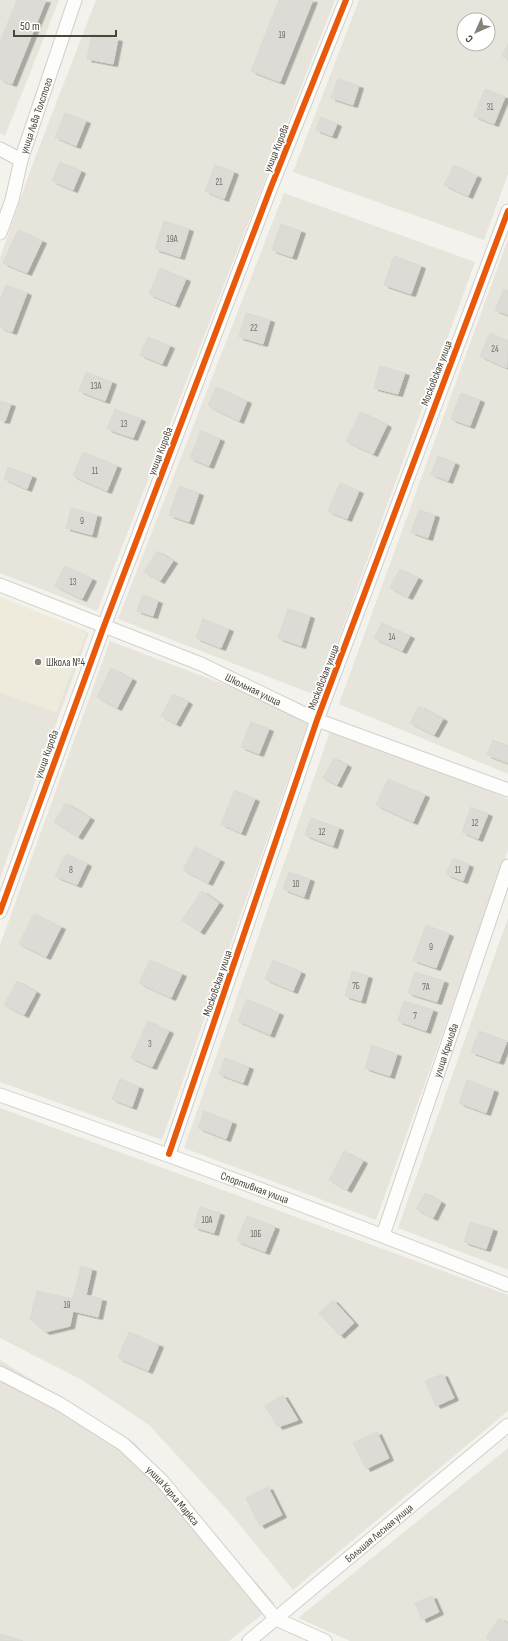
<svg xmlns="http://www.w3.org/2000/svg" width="508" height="1641" viewBox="0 0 508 1641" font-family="'Sofia Sans Condensed',sans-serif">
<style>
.residential{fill:#e7e4db;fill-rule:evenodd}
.education{fill:#eeebdd}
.building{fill:#dddbd5;stroke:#dbd9d3;filter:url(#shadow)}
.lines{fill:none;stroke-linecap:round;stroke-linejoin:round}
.street-casing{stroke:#d1d0cb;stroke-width:15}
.street{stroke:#fdfdfc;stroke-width:13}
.cycleway-casing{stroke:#fff;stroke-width:8}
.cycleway{stroke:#e8590c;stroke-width:6}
.poi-dot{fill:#858277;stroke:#fff;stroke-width:1.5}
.labels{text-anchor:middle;stroke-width:3.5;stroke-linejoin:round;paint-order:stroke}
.number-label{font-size:9px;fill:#706c60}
.street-label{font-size:11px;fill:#4a4638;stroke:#fff}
.poi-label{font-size:11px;fill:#4a4638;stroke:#fff;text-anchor:start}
</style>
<defs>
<filter id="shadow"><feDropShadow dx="4.5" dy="2.5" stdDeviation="0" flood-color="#0004"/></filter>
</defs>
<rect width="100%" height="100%" fill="#f3f2ed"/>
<path class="residential" d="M0 0H59L5 136 0 133Z
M96 0H335L97 611 0 573V258L33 163Z
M359 0H508V174L484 240 293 172ZM464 20H488V44H464Z
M284 193 475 262 318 696 118 619Z
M508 239V774L339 704Z
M0 598 89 633 0 878Z
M110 641 310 717 162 1140 0 1082V945Z
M332 726 508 799V850L376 1220 184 1148Z
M508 918V1270L398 1228Z
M0 1108 508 1295V1411L293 1590 230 1513 149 1425 82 1380 0 1338Z
M0 1360 134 1442 275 1604 229 1641H0Z
M508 1448V1641H350L298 1618Z"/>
<path class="education" d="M0 597 87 631 56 713 0 692Z"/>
<path class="building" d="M17 0H46L12 84 0 79V42Z
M279 0H313L280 82 251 71Z
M92 34 118 39 113 64 87 59Z
M508 44V59L502 56Z
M338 79 359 86 353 105 331 98Z
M485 89 505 97 494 124 474 116Z
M65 113 86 121 76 146 55 137Z
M321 117 337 124 332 136 316 130Z
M60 162 81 171 73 190 52 181Z
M215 165 234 172 224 199 205 191Z
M454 165 477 176 468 196 444 185Z
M164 221 189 229 180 257 155 249Z
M281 224 301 231 292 257 272 250Z
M18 230 42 241 27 273 3 263Z
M394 256 421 266 411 294 384 285Z
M160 268 186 279 175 305 149 294Z
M6 285 27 293 12 332 0 327V301Z
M504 289 508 291V315L495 310Z
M246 313 270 320 263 344 239 337Z
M490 333 508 341 507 368 480 356Z
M148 337 170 346 162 364 140 355Z
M380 366 405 373 398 394 374 388Z
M86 372 112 382 105 401 79 391Z
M216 387 247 401 239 421 208 406Z
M461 393 480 400 470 426 451 419Z
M0 401 11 404 5 421 0 420Z
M115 409 141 419 133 438 107 429Z
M361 412 387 425 373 454 346 441Z
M201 431 220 439 209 466 190 458Z
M83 452 117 466 107 491 73 476Z
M438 456 455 463 448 481 431 474Z
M8 467 32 476 27 489 4 479Z
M340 483 359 491 347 519 328 511Z
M179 486 199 493 189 522 169 515Z
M71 508 97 515 92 535 66 528Z
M419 510 435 515 428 538 411 532Z
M157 551 173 561 160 581 144 572Z
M65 566 92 579 82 599 55 586Z
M400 569 418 578 408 597 390 588Z
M143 595 158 601 153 616 137 611Z
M288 609 310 616 301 646 278 638Z
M203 619 229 629 221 648 196 638Z
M382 623 410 636 402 651 374 638Z
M111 668 132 679 117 708 97 697Z
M173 694 188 702 176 724 161 716Z
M419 706 443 719 434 735 410 723Z
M251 722 269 729 259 754 241 747Z
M493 740 508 746V763L487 755Z
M334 758 347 765 337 785 323 778Z
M388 779 425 795 413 822 376 805Z
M235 790 255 799 241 833 221 824Z
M66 803 90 818 78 837 54 822Z
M471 807 488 814 478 839 462 832Z
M311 818 339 828 333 846 305 835Z
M195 847 220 860 208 883 183 870Z
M66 854 87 864 77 885 55 876Z
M453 858 469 865 463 881 446 874Z
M289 872 310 879 304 897 283 889Z
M202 891 219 903 200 932 182 920Z
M34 914 61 927 46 957 19 944Z
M426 925 449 934 436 968 413 960Z
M150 960 182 974 171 998 139 983Z
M273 960 301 972 293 991 265 979Z
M352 971 368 976 361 1001 345 996Z
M415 972 444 981 437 1002 408 993Z
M17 981 36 992 24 1015 4 1005Z
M247 999 279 1013 270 1035 238 1021Z
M404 1001 433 1010 426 1031 398 1021Z
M148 1021 169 1031 152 1067 131 1058Z
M479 1031 507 1041 499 1062 471 1052Z
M372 1045 397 1054 390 1076 365 1068Z
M225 1058 249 1067 243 1083 219 1074Z
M120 1079 139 1087 132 1107 112 1099Z
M467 1080 494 1090 486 1113 459 1103Z
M204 1111 232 1122 226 1139 198 1128Z
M344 1151 363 1161 347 1190 329 1180Z
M425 1193 441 1202 433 1218 416 1209Z
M200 1207 220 1213 214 1233 194 1227Z
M247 1216 275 1227 265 1252 237 1241Z
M470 1222 493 1229 486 1249 464 1242Z
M81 1266 92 1269 86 1295 102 1299 98 1317 73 1311 70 1326 45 1332 30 1319 37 1291 73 1299Z
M333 1300 354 1323 340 1336 319 1313Z
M129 1332 159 1345 148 1371 118 1358Z
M443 1374 454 1398 436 1406 425 1381Z
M283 1395 298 1420 278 1427 265 1406Z
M377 1432 389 1458 366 1469 353 1443Z
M268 1487 282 1515 260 1526 246 1498Z
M432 1596 439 1612 422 1620 415 1603Z
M499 1618 508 1624V1641H491L486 1638Z
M1 1634 23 1641H0Z"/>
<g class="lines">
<g class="street-casing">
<g id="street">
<path d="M0 149 21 160"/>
<path id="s1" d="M0 233 12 200 21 160 75 0"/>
<path id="s2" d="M0 585 201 664 317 720 508 790"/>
<path d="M0 912 104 626 271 187 346 0"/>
<path id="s3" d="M0 1095C171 1155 340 1218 508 1285"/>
<path d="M169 1154 317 720 508 211"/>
<path id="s4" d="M383 1235 508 866"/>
<path id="s5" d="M0 1373 60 1404 123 1444 162 1481 276 1619 325 1641"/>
<path id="s6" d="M249 1641 508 1425"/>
</g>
</g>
<use href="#street" class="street"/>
<g class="cycleway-casing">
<path id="cycleway" d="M0 912 104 626 271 187 346 0
M169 1154 317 720 508 211"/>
</g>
<use href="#cycleway" class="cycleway"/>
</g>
<circle class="poi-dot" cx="38" cy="662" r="4"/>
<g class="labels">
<g class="number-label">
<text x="282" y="38">19</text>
<text x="490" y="110">31</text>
<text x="219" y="185">21</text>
<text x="172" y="242">19А</text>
<text x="254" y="331">22</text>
<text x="495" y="352">24</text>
<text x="96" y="389">13А</text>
<text x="124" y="427">13</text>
<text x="95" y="474">11</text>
<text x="82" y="524">9</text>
<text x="73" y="585">13</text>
<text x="392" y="640">14</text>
<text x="475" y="826">12</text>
<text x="322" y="835">12</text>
<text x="71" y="873">8</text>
<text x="458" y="873">11</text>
<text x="296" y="887">10</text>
<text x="431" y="950">9</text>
<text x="356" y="989">7Б</text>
<text x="426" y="990">7А</text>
<text x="415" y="1019">7</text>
<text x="150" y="1047">3</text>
<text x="207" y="1223">10А</text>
<text x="256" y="1237">10Б</text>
<text x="67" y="1308">19</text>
</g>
<g class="street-label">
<text dy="4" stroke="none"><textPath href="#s1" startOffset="123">улица Льва Толстого</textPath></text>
<text transform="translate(276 148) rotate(-68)" y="4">улица Кирова</text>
<text transform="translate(436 373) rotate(-69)" y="4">Московская улица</text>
<text transform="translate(160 451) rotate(-69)" y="4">улица Кирова</text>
<text transform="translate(323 677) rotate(-69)" y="4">Московская улица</text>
<text dy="4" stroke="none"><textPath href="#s2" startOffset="274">Школьная улица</textPath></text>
<text transform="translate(46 754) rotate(-70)" y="4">улица Кирова</text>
<text transform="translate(217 983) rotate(-71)" y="4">Московская улица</text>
<text dy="4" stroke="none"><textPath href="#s4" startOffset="195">улица Крылова</textPath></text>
<text dy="4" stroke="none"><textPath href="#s3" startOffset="271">Спортивная улица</textPath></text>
<text dy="4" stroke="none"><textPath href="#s5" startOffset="214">улица Карла Маркса</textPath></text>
<text dy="4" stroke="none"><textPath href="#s6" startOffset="169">Большая Лесная улица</textPath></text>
</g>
<g class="poi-label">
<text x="46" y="666">Школа №4</text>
</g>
</g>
<g transform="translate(476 32) rotate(225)"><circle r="19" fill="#ffffff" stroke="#b7b5af"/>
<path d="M0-3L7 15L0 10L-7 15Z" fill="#858277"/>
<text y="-6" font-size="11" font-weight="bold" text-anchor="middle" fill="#4a4638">С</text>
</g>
<path d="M14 30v6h102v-6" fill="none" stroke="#4a4638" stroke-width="2"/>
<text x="20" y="30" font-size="12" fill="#4a4638" stroke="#ffffff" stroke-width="3" paint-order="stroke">50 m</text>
</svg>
